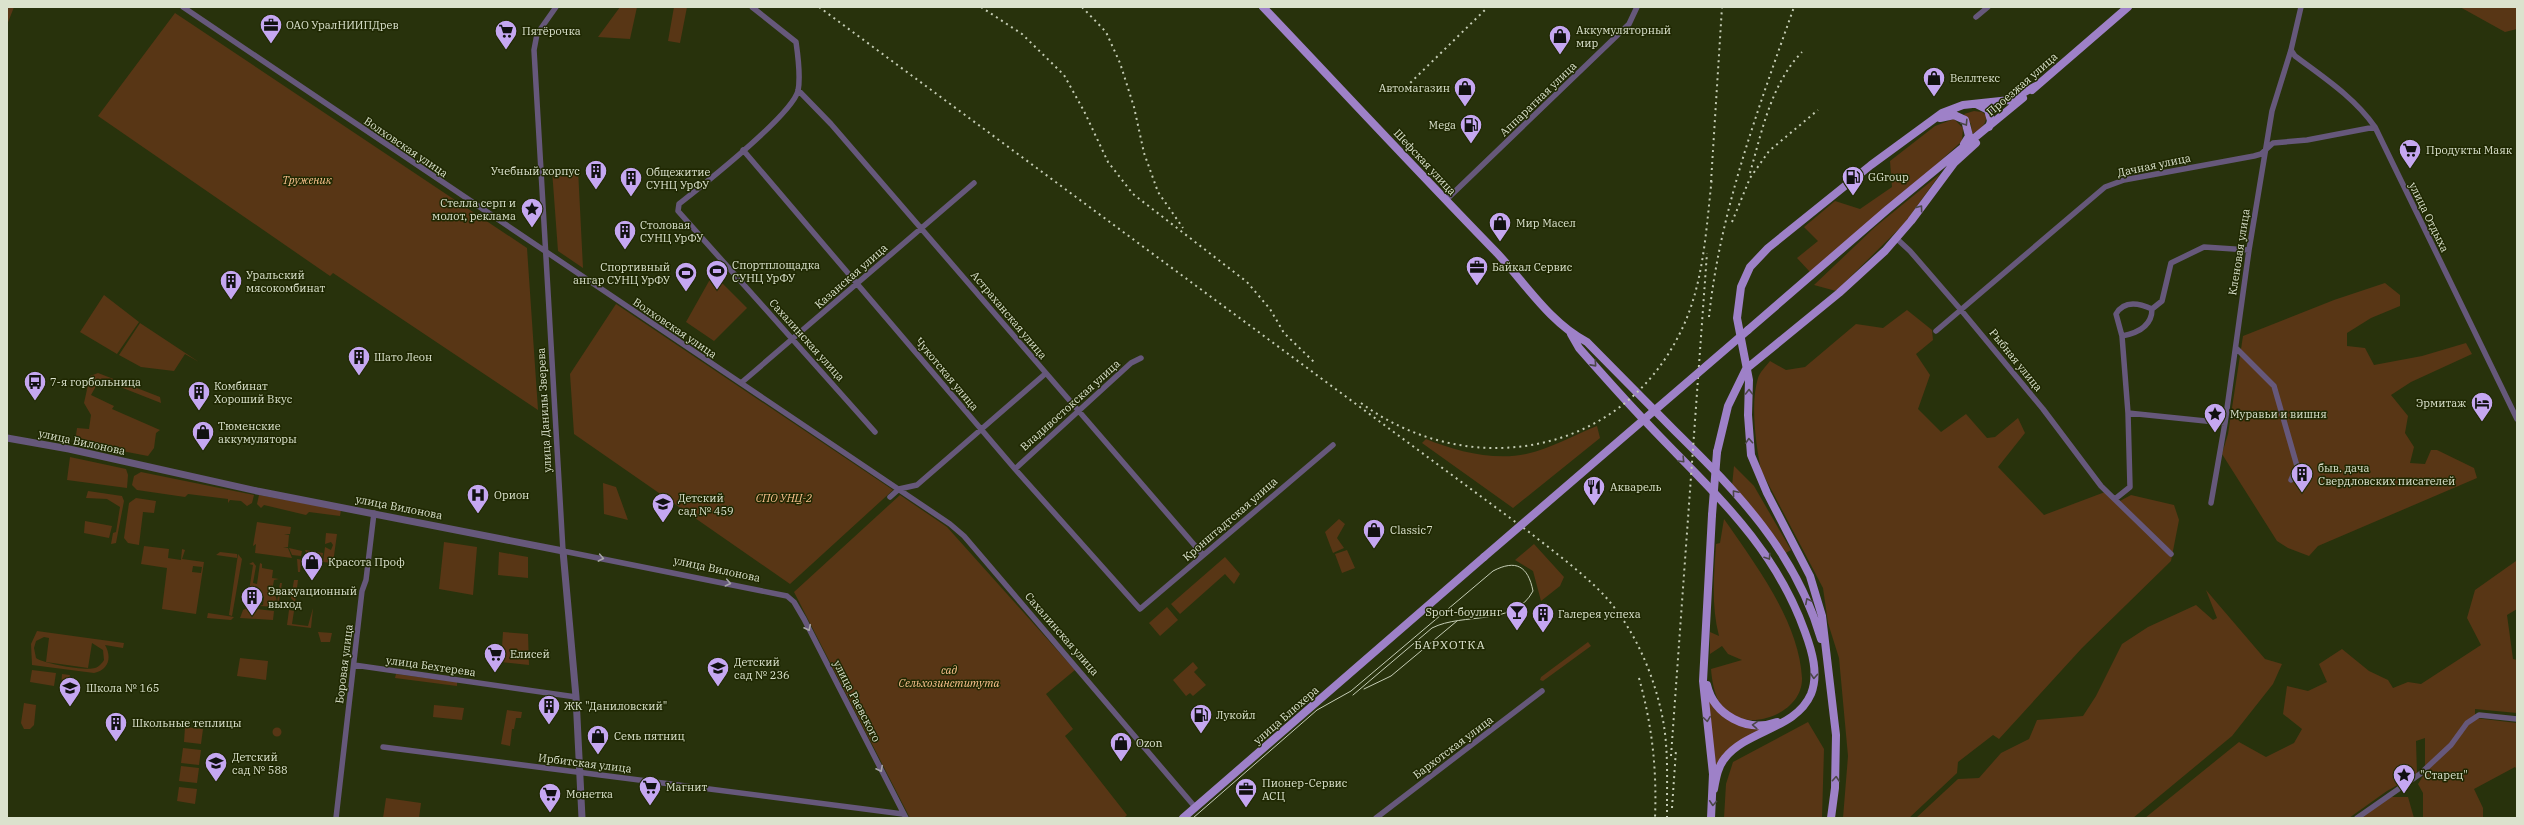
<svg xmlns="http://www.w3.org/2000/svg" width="2524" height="825" viewBox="0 0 2524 825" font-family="'IBM Plex Serif',serif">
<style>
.green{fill:#583615;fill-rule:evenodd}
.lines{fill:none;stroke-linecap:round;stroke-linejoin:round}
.minor{stroke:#66587b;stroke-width:5.5}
.tertiary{stroke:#66587b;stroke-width:7}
.primary{stroke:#9e81c8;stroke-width:8}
.tram{stroke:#c4ccb4;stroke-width:1}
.rail{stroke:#c4ccb4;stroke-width:2;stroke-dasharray:2 4;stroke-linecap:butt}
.primary-bridge{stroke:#9e81c8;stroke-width:8}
.oneway{stroke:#4b4747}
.oneway2{stroke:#a6a4a8}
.labels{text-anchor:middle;stroke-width:3;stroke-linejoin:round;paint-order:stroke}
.poi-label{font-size:11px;fill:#dbe2cd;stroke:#1f2802;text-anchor:start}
.street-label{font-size:11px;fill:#dbe2cd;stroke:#1f2802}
.park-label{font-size:11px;font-style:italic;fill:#fdc38f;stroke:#1f2802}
.neighbourhood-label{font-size:12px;letter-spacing:1px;fill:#dbe2cd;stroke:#1f2802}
</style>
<rect width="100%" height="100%" fill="#28320c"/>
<path class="green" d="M7 7H14L7 25Z
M620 7H637L630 39 598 37Z
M674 7H687L680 43 668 41Z
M2460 7H2517V29L2505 32Z
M175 13 527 248 538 410 333 273 330 276 98 116Z
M1974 111 1982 112 1986 115C1987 125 1980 129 1972 134L1971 124 1964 114Z
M1954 119 1963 128 1962 141 1878 218 1810 272 1797 258 1818 241 1804 227 1835 201 1860 209 1892 187 1890 161 1935 126Z
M578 169 583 268 558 251 552 170Z
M1940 174 1904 224 1836 291 1814 285 1875 227Z
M713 274 747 308 714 341 686 322Z
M2385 283 2400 295V306L2371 318 2347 333V346L2365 348 2374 365 2422 356 2466 343 2472 354 2411 382 2391 395 2408 416 2405 433 2414 447 2410 463 2425 464 2431 450H2437L2474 468 2477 478 2318 546 2309 556 2288 548 2277 541 2222 454 2228 434 2243 336 2334 300Z
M104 295 139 322 117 354 80 332Z
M616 304 893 490 790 584 574 434 570 374Z
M1907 310 1932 330 1933 340 1916 354 1930 375 1918 409 1941 432 1966 414 1987 438 1995 437 2018 418 2025 433 1998 467 2044 515 2105 492 2118 502 2131 495 2174 505 2179 520 2171 561 2082 648 1999 739 1993 735 1958 762 1957 773 1909 818H1843L1848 756 1839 658 1828 623 1823 588 1761 470C1756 445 1750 404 1758 378 1760 372 1766 366 1770 361L1786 370 1805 367 1856 324 1883 328Z
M140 323 199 362 185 354 174 371 141 367 119 355Z
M98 373 160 397 161 403 100 379 91 395 114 406 112 409 160 430 156 433 154 448 148 456 75 442 77 428 89 429 91 415 84 403 90 376Z
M1597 426 1600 438 1513 508 1422 443 1426 439C1455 451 1494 461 1526 454 1550 449 1574 435 1597 426Z
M70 457 126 469 128 475 127 488 67 480Z
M1734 466 1754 486 1791 550 1784 554 1732 486Z
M141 472 254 495 252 503 247 506 241 501 230 500 228 503V499L188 494 185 497 137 490 132 485 134 476Z
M603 483 616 487 628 520 604 514Z
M88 491 122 496 124 501 116 543 111 544 113 533 116 532 120 507 107 499 86 498Z
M259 495 341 510 340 516 309 512 306 515 264 505 261 508 257 504Z
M900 495 947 527 1075 670 1046 694 1073 729 1065 736 1127 815 1124 818H910L794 592Z
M136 498 156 501 154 513 143 512 139 545 128 543 124 538 129 503Z
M1339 519 1345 524 1337 538 1344 548 1333 553 1325 532Z
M1724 519C1755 564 1799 621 1802 678 1803 716 1740 736 1720 704 1714 693 1712 681 1711 669L1742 660 1728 654 1722 646 1710 654V632L1719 636C1711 605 1714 575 1716 544L1720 543Z
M85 521 112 526 109 538 84 533Z
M257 522 291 527 290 534H284L289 535 288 547H283L288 548 292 558 255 553 256 544 253 546Z
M326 533 337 534 333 563 323 562 325 547 331 550 333 545 331 542 325 544Z
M444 542 477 547 473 595 439 589Z
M1534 544 1564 577 1560 586 1541 601 1533 571 1515 560Z
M144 546 169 549 168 558 181 560 182 549 185 550 182 559 204 562 196 614 162 609 167 568 141 564ZM193 566 202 567 201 573 192 572Z
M289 548 302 551 301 556 292 555Z
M305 550 323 553 322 559 308 557Z
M1347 550 1355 568 1342 573 1335 554Z
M220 552 237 554V558L216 555Z
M499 552 528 557V578L498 575Z
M238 554 242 559 232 616 229 615Z
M1225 557 1240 574 1234 584 1225 574 1180 614 1171 604Z
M297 559 317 562V564L301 562 300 572H298Z
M2516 561 2517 609 2507 615 2513 659 2517 660V713L2475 709V718L2517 723V769L2515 767 2474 789 2483 808V818H2423V793L2418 784 2425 773V738L2416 741 2417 774 2387 791 2349 818H2145L2239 742 2266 757 2294 743 2302 729 2283 714 2287 686 2308 691 2327 682 2319 664 2342 649 2369 671 2388 680 2393 688 2408 682 2421 684 2481 645 2467 618 2475 590Z
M253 562 256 566 253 583 257 584 260 563 262 564V568L273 570 272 578 279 579 274 580 272 591 275 592 277 602 280 583H282L278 607 259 606 263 605 264 597 255 596 254 602 246 599 248 598 253 565 249 564Z
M294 580H298L295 603 291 598Z
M2206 590 2265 659 2282 664 2273 684 2232 736 2133 818H1916L1958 779 1979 778 2001 753 2029 739 2037 720 2083 716 2096 696 2122 644 2148 627 2196 605 2213 620 2217 618Z
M1167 607 1178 620 1160 636 1149 623Z
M247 608 274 611 273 620 240 618 243 610Z
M313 608 311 628 287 625 289 610 294 611 292 624 308 626Z
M208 613 234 617 231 620 207 618Z
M37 631 124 643 123 648 105 645C112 657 109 670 94 673L32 665 31 644ZM44 637 49 638 46 662 88 668 92 643 103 650 104 660C102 663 99 667 95 668 86 671 44 664 36 658L34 648 36 641Z
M318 632 332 633 330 642H321Z
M503 632 528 634 529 665 501 662Z
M1588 642 1591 646 1543 681 1540 680 1541 677Z
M240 658 268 661 266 680 237 676Z
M1193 662 1198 668 1194 672 1206 685 1193 696 1190 693 1186 696 1173 680Z
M32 670 56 673 54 686 30 682Z
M62 674 70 675 68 688 61 687Z
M396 674 457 682V686L395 678Z
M1707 685 1731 718 1770 724 1735 749 1716 778Z
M24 703 36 705 34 725 30 729H24L21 723Z
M434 705 464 708 462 720 433 717Z
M507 710 522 712 521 718H516L514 729H512L510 746 501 744Z
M1808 722 1824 749 1822 818H1724L1726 784 1733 762Z
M185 727 203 729 201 744 184 742Z
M272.5 732a4.5 4.5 0 1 1 9 0a4.5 4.5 0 1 1-9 0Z
M183 748 201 750 199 765 181 763Z
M181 766 199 768 197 783 179 781Z
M179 787 197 789 195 804 177 801Z
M2390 797H2408L2414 818H2361Z
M386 798 421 803 419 818H383Z"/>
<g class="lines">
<path class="minor" d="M183 7 950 524 964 536 1195 807
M556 7 537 34 534 50 563 551 787 596 794 602 804 619 906 818
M752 7 796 42C798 56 801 76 798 91 791 116 703 185 679 204L678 211 875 432
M1976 17 1988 7
M2291 50 2295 56C2323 77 2354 97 2375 127L2517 419
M798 90 831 124 1203 555
M743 150 1015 469 1140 609 1333 445
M1446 200 1629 24 1637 7
M1896 238 1910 251 1961 310 2043 409 2101 486 2171 554
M2152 309 2162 301 2171 263 2204 247 2249 250
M1936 331 2105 187 2124 180 2254 156 2261 154 2273 143 2307 140 2375 127
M2122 336C2138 333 2152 326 2152 309
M2236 348 2274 386 2297 466 2291 480
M741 383 974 183
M2128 413 2225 423
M1015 469 1131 363 1141 358
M890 497 899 489 917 485 1045 374
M2115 499 2130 487 2128 413 2122 336 2116 314C2124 300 2139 303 2152 309
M2211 503 2225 423 2249 250 2272 111 2291 50 2301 7
M354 665 576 697
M383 747 903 814
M336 818 362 591 366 580 374 513
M1376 818 1542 691
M2357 818 2420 774 2451 745 2467 723 2479 715 2517 719"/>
<path class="tertiary" d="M7 438 69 449 257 491 563 551 576 697 582 818"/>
<path class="primary" d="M1263 7C1341 89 1418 172 1497 253 1525 283 1550 323 1587 342 1616 371 1645 401 1674 430 1737 492 1796 552 1821 639
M2032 90 2128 7
M1976 104 1988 110 1991 121 1989 127
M1940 118 1954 115 1965 120 1969 136 1964 144
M1748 330 1888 209 2023 98
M1571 334 1579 348C1601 373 1623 398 1646 422 1709 489 1773 542 1805 632 1812 651 1819 674 1811 694 1796 729 1747 730 1725 758 1718 766 1716 778 1714 789
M1717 452 1728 406 1746 369 1839 293 1885 251 1911 221 1954 163 1976 143
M1707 685C1714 715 1747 733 1777 722
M1183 818 1484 557
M1711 818 1713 774 1703 681 1712 515
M1831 818 1835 788 1836 735 1822 616 1810 576 1767 493 1751 455 1748 415 1749 380 1737 318 1741 287 1750 267 1768 248 1871 165 1942 113 1963 105 2010 100 2036 86"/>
<path class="tram" d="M1364 689 1391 676 1457 621
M1193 818 1317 710 1351 691 1493 571C1516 559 1528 566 1533 591 1514 627 1463 612 1432 628L1353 695"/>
<path class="rail" d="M819 7 1529 532C1552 550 1576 568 1597 588 1633 623 1656 677 1664 726 1668 752 1667 779 1667 805
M981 7 1022 34 1064 75 1084 111 1108 162 1133 194 1247 282 1270 309 1284 333 1315 363
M1082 7 1106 32 1120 63 1134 107 1144 153 1158 192 1183 228
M1406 87 1488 7
M1750 173C1762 131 1771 84 1802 52
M1711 182 1722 7
M1732 222 1750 178 1769 151 1818 110
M1709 317C1720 210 1759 107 1794 7
M1361 403C1468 482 1620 456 1680 333 1704 286 1706 229 1712 177
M1639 678C1652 725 1657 769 1655 818
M1671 756 1707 253
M1672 808 1676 750
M1667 818V800"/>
<path class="primary-bridge" d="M1712 515 1717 452
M1484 557 1748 330"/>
</g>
<defs><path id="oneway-chevron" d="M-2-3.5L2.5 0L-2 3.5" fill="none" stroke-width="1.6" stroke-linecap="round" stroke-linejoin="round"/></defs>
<g class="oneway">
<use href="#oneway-chevron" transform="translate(1965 123) rotate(57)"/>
<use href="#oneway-chevron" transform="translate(1920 208) rotate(-54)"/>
<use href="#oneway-chevron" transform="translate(1594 364) rotate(48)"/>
<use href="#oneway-chevron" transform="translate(1749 392) rotate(-90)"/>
<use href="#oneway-chevron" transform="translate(1749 441) rotate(-94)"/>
<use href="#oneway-chevron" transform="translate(1682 460) rotate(46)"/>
<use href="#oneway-chevron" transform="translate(1735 493) rotate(-130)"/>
<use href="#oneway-chevron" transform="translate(1768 557) rotate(57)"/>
<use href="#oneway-chevron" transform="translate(1808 601) rotate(-117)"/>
<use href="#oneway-chevron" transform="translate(1814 676) rotate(94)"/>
<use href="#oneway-chevron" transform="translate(1707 719) rotate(82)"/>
<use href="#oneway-chevron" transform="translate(1755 725) rotate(-176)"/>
<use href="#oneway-chevron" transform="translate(1836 779) rotate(-86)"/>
<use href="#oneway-chevron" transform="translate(1713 803) rotate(94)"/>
</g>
<g class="oneway2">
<use href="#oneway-chevron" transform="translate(601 558) rotate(11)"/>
<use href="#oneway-chevron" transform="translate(728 583) rotate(12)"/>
<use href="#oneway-chevron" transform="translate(808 628) rotate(64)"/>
<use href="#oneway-chevron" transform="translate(880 769) rotate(63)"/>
</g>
<defs>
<g id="office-pin" transform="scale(1.15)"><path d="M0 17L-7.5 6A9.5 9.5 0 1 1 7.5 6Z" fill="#c5a7f1" stroke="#1f2802"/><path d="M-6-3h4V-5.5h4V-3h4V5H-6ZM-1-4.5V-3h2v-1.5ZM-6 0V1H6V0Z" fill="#111"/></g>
<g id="supermarket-pin" transform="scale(1.15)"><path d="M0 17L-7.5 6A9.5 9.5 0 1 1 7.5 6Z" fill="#c5a7f1" stroke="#1f2802"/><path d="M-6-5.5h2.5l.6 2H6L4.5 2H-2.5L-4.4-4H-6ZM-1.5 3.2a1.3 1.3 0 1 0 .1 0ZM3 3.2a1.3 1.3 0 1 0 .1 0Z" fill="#111"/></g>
<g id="shop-pin" transform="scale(1.15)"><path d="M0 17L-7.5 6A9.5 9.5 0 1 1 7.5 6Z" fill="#c5a7f1" stroke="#1f2802"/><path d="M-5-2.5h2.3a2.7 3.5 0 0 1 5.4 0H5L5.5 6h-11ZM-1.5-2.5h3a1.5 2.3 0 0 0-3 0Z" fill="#111"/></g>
<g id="fuel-pin" transform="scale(1.15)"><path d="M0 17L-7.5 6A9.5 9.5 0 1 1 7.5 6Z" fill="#c5a7f1" stroke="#1f2802"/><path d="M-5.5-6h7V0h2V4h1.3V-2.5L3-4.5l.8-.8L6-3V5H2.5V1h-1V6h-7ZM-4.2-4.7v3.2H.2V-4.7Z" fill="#111"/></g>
<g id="building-pin" transform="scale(1.15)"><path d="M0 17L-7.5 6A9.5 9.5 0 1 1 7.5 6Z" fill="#c5a7f1" stroke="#1f2802"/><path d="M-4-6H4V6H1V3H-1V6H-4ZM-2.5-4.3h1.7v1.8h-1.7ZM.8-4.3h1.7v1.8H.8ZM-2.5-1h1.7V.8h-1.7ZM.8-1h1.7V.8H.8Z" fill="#111"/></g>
<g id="sight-pin" transform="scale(1.15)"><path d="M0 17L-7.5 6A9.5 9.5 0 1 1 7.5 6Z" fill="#c5a7f1" stroke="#1f2802"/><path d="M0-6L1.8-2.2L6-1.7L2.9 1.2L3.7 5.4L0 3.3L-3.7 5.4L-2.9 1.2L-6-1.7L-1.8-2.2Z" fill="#111"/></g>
<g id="stadium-pin" transform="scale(1.15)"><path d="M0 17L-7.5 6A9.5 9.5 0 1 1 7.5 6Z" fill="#c5a7f1" stroke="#1f2802"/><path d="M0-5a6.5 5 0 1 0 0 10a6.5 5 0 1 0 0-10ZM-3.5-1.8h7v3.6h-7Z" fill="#111"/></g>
<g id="bus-pin" transform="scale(1.15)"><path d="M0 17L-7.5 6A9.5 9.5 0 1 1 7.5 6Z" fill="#c5a7f1" stroke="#1f2802"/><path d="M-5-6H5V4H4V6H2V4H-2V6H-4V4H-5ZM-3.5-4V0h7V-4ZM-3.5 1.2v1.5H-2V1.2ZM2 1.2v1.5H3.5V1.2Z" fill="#111"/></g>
<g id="hotel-pin" transform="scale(1.15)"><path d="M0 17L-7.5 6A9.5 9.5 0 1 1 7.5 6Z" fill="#c5a7f1" stroke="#1f2802"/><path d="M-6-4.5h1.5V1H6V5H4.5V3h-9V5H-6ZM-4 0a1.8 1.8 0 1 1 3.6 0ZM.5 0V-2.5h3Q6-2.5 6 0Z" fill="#111"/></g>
<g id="restaurant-pin" transform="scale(1.15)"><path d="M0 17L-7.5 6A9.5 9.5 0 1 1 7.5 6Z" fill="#c5a7f1" stroke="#1f2802"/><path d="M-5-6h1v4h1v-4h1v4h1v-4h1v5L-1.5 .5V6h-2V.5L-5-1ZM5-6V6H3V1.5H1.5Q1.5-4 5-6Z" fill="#111"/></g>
<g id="hospital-pin" transform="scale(1.15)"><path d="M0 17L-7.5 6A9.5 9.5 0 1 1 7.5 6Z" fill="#c5a7f1" stroke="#1f2802"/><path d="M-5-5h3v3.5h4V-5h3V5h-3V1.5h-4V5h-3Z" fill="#111"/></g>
<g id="school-pin" transform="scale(1.15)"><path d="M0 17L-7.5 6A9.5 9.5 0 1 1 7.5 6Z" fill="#c5a7f1" stroke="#1f2802"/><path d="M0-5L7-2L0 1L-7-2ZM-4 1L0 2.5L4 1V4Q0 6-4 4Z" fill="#111"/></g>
<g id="bar-pin" transform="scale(1.15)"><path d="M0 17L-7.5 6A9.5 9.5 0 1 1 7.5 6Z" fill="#c5a7f1" stroke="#1f2802"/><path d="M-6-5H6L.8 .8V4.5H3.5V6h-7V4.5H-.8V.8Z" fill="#111"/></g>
</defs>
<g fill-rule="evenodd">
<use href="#office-pin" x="271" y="25"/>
<use href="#supermarket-pin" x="506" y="31"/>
<use href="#shop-pin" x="1560" y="36"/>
<use href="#shop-pin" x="1934" y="78"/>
<use href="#shop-pin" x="1465" y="88"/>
<use href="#fuel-pin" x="1471" y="125"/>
<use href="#supermarket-pin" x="2410" y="150"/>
<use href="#building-pin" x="596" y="171"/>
<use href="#fuel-pin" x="1853" y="177"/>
<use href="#building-pin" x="631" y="178"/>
<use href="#sight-pin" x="532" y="209"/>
<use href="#shop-pin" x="1500" y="223"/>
<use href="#building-pin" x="625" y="231"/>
<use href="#office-pin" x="1477" y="267"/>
<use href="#stadium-pin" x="717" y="271"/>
<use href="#stadium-pin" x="686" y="273"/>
<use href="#building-pin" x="231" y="281"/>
<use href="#building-pin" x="359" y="357"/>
<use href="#bus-pin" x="35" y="382"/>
<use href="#building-pin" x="199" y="392"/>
<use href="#hotel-pin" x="2482" y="403"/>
<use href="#sight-pin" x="2215" y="414"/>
<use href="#shop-pin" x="203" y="432"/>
<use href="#building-pin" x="2302" y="474"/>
<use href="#restaurant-pin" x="1594" y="487"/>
<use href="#hospital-pin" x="478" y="495"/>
<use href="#school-pin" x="663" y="504"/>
<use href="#shop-pin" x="1374" y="530"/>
<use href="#shop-pin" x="312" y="562"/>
<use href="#building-pin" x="252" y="597"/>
<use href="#bar-pin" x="1517" y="612"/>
<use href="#building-pin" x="1543" y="614"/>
<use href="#supermarket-pin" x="495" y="654"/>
<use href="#school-pin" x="718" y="668"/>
<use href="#school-pin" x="70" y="688"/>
<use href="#building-pin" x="549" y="706"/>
<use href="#fuel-pin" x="1201" y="715"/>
<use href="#building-pin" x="116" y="723"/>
<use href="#shop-pin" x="598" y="736"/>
<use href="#shop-pin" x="1121" y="743"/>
<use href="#school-pin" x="216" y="763"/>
<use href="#sight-pin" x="2404" y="775"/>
<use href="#supermarket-pin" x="650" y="787"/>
<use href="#office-pin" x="1246" y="789"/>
<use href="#supermarket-pin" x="550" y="794"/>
</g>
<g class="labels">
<g class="poi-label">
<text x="286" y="29">ОАО УралНИИПДрев</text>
<text x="1576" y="34">Аккумуляторный<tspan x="1576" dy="13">мир</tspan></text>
<text x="522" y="35">Пятёрочка</text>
<text x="1950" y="82">Веллтекс</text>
<text x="1450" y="92" text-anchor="end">Автомагазин</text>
<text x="1456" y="129" text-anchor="end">Mega</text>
<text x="2426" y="154">Продукты Маяк</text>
<text x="580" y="175" text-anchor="end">Учебный корпус</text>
<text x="646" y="176">Общежитие<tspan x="646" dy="13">СУНЦ УрФУ</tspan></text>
<text x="1868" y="181">GGroup</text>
<text x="516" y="207" text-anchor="end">Стелла серп и<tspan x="516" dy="13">молот, реклама</tspan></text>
<text x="1516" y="227">Мир Масел</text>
<text x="640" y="229">Столовая<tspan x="640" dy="13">СУНЦ УрФУ</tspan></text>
<text x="732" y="269">Спортплощадка<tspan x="732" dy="13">СУНЦ УрФУ</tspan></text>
<text x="670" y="271" text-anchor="end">Спортивный<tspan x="670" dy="13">ангар СУНЦ УрФУ</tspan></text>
<text x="1492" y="271">Байкал Сервис</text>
<text x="246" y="279">Уральский<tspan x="246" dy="13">мясокомбинат</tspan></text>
<text x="374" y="361">Шато Леон</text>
<text x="50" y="386">7-я горбольница</text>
<text x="214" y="390">Комбинат<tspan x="214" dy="13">Хороший Вкус</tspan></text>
<text x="2466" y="407" text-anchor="end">Эрмитаж</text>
<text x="2230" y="418">Муравьи и вишня</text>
<text x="218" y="430">Тюменские<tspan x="218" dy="13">аккумуляторы</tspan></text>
<text x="2318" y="472">быв. дача<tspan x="2318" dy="13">Свердловских писателей</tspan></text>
<text x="1610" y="491">Акварель</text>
<text x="494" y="499">Орион</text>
<text x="678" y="502">Детский<tspan x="678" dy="13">сад № 459</tspan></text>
<text x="1390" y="534">Classic7</text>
<text x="328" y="566">Красота Проф</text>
<text x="268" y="595">Эвакуационный<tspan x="268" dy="13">выход</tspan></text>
<text x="1502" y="616" text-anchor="end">Sport-боулинг</text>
<text x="1558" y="618">Галерея успеха</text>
<text x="510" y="658">Елисей</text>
<text x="734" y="666">Детский<tspan x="734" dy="13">сад № 236</tspan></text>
<text x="86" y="692">Школа № 165</text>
<text x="564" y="710">ЖК "Даниловский"</text>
<text x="1216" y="719">Лукойл</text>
<text x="132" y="727">Школьные теплицы</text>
<text x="614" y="740">Семь пятниц</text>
<text x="1136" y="747">Ozon</text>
<text x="232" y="761">Детский<tspan x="232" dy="13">сад № 588</tspan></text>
<text x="2420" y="779">"Старец"</text>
<text x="1262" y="787">Пионер-Сервис<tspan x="1262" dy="13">АСЦ</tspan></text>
<text x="666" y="791">Магнит</text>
<text x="566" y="798">Монетка</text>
</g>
<g class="street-label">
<text transform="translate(2022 84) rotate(-41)" y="4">Проезжая улица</text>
<text transform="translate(1538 99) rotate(-44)" y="4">Аппаратная улица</text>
<text transform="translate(406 147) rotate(34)" y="4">Волховская улица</text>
<text transform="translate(1425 162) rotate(47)" y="4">Шефская улица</text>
<text transform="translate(2154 165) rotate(-12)" y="4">Дачная улица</text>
<text transform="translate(2429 217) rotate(64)" y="4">улица Отдыха</text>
<text transform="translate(2239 252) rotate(-81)" y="4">Кленовая улица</text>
<text transform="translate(851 276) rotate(-41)" y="4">Казанская улица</text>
<text transform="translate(1009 315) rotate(50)" y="4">Астраханская улица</text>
<text transform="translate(675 328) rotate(34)" y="4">Волховская улица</text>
<text transform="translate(807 340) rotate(48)" y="4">Сахалинская улица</text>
<text transform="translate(2016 360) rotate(51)" y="4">Рыбная улица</text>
<text transform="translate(947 374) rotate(50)" y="4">Чукотская улица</text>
<text transform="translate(1070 405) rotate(-42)" y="4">Владивостокская улица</text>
<text transform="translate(544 410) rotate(-93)" y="4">улица Данилы Зверева</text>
<text transform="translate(82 442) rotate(12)" y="4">улица Вилонова</text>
<text transform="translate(399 507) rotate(11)" y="4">улица Вилонова</text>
<text transform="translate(1230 519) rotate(-41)" y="4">Кронштадтская улица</text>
<text transform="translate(717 569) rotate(12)" y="4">улица Вилонова</text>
<text transform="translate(1062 634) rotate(49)" y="4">Сахалинская улица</text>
<text transform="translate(344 664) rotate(-83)" y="4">Боровая улица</text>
<text transform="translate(431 666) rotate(8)" y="4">улица Бехтерева</text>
<text transform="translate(857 701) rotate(63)" y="4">улица Раевского</text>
<text transform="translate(1286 715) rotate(-41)" y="4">улица Блюхера</text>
<text transform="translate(1453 747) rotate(-37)" y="4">Бархотская улица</text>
<text transform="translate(585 763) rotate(7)" y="4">Ирбитская улица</text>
</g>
<g class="park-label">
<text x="307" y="184">Труженик</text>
<text x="784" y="502">СПО УНЦ-2</text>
<text x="949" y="674">сад<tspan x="949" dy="13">Сельхозинститута</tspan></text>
</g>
<g class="neighbourhood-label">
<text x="1450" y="649">БАРХОТКА</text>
</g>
</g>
<rect width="2524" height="825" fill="none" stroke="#dbe2cd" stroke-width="16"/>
</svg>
